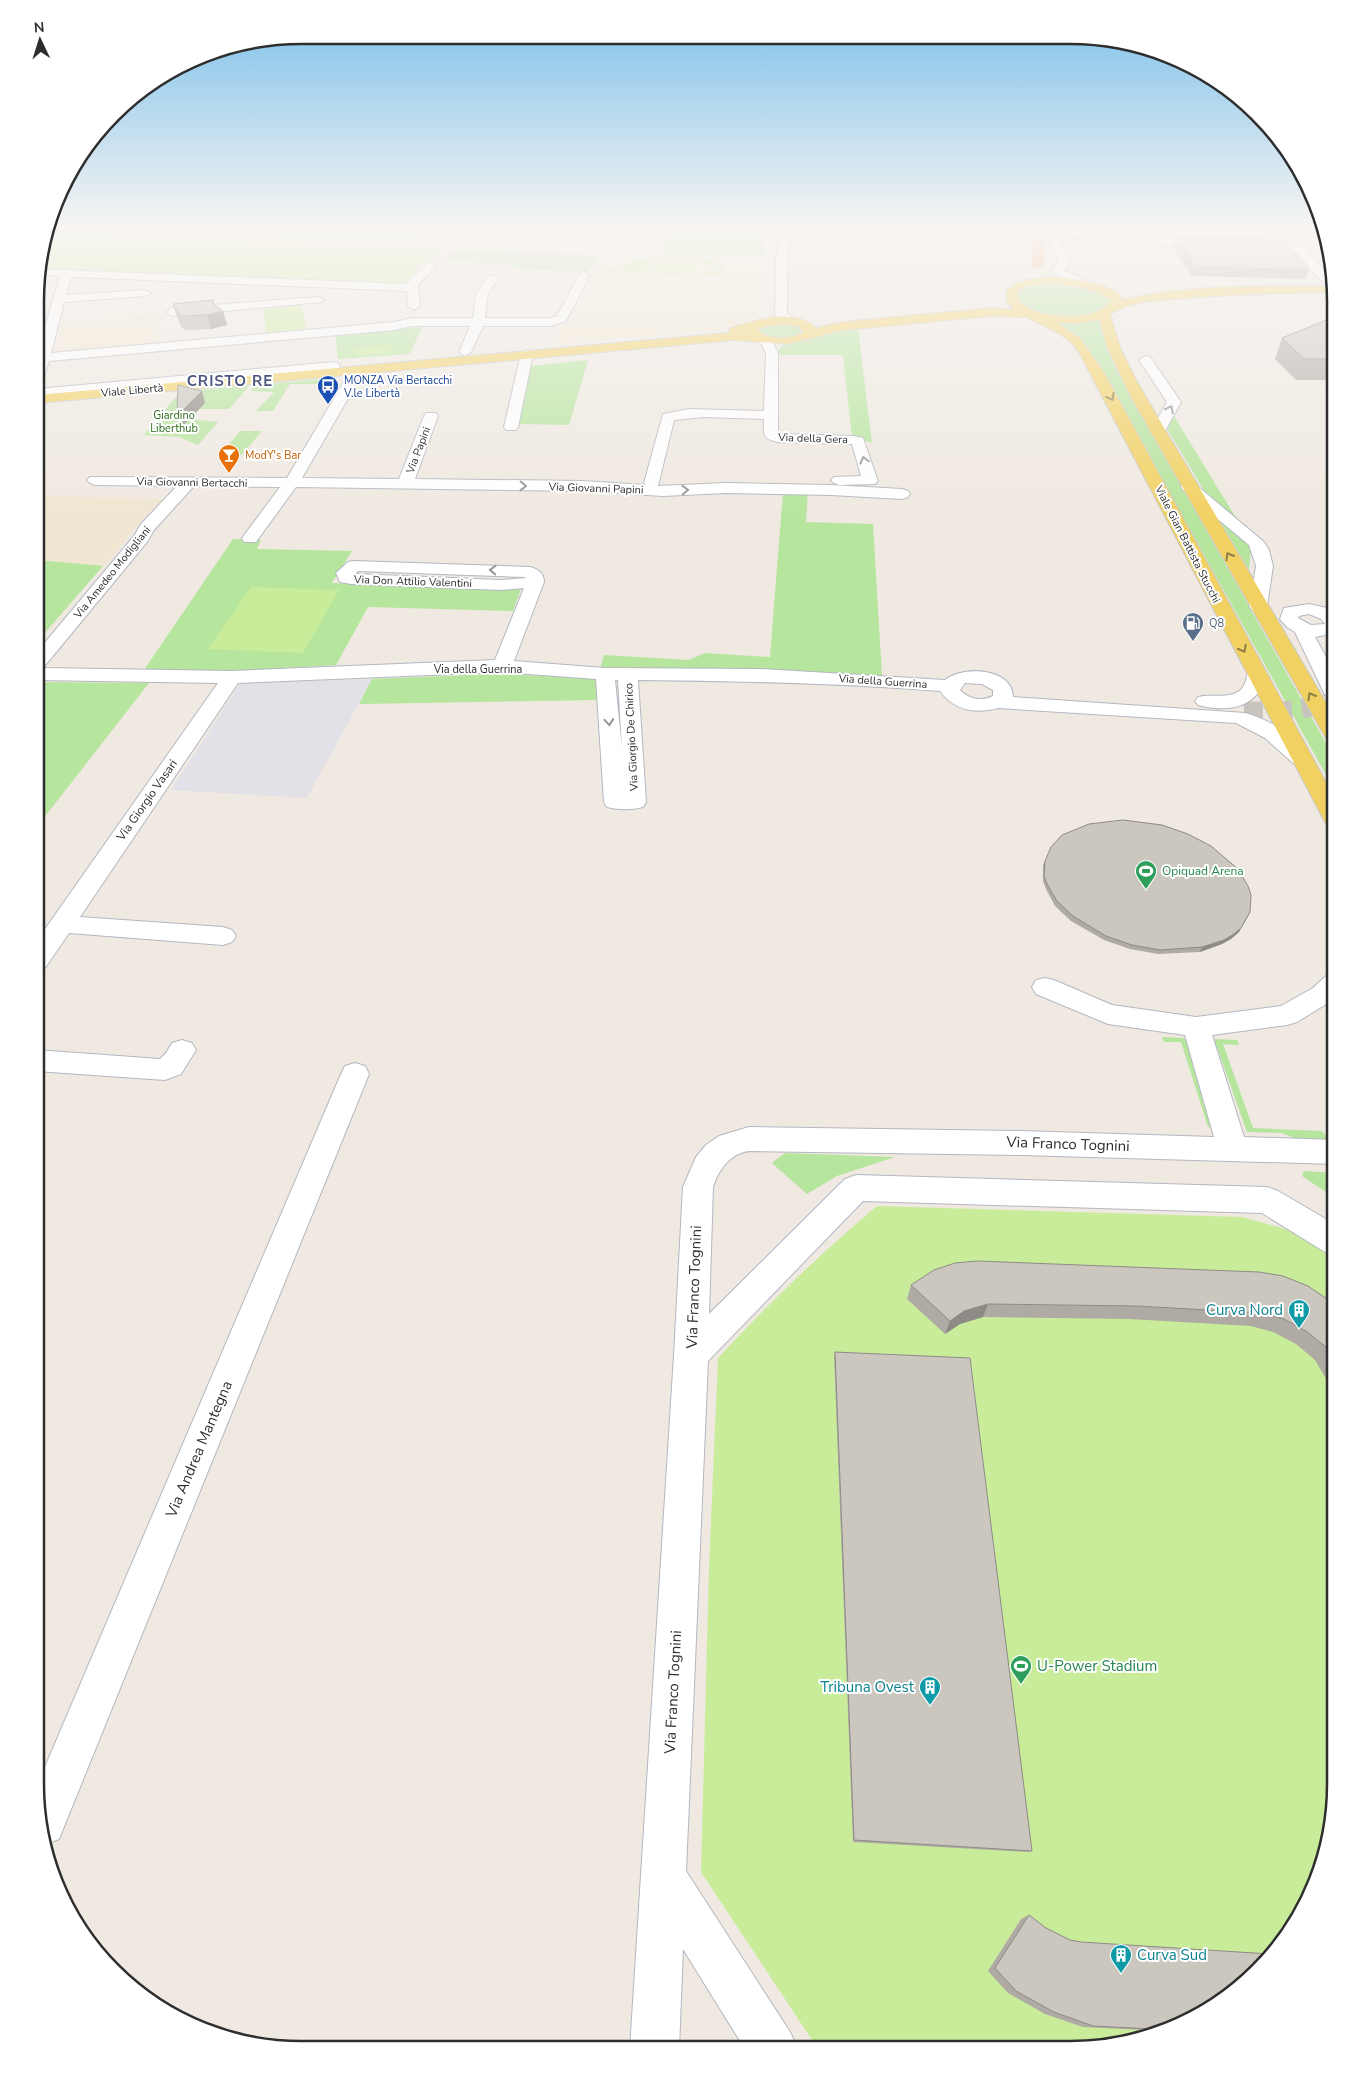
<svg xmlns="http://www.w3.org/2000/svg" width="1371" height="2085" viewBox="0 0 1371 2085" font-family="'Nunito Sans',sans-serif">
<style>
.industrial{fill:#e3e1e8}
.education{fill:#f0e6d1}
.green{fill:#b6e59e}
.pitch{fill:#c9ec9a;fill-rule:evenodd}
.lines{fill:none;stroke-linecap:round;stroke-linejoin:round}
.minor-tunnel{stroke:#c8c4bd;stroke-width:19;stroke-dasharray:19 10;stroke-linecap:butt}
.minor-casing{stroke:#b4b7c1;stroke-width:2}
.major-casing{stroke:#c9c9c9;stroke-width:2}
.highway-casing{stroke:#c9c9c9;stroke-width:2}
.minor{fill:#fff;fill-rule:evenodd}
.major{fill:#f2d163;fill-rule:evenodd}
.highway{fill:#ffa35c;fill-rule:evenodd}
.wall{fill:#afaba4}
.shaded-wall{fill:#8e8b86}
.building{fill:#cbc7bf;stroke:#8e8b86}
.oneway{stroke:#908048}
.oneway2{stroke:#969696}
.labels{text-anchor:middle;stroke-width:4;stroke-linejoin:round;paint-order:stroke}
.far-transit-label{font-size:11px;fill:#164399;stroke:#fff;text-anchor:start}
.far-street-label{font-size:11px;fill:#2e2e2e;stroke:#fff}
.far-park-label{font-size:11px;fill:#2c6e1b;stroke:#fff}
.far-food-label{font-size:11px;fill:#c56008;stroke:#fff;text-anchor:start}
.far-service-label{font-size:11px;fill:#4e5e75;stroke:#fff;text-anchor:start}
.street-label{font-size:12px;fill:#2e2e2e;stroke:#fff}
.leisure-label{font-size:12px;fill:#27864d;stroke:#fff;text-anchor:start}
.far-district-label{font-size:15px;font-weight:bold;letter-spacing:1px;fill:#4d5680;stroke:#fff}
.near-street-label{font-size:15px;fill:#2e2e2e;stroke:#fff}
.near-culture-label{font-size:15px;fill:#0d838f;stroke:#fff;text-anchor:end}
.near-leisure-label{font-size:15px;fill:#27864d;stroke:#fff;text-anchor:start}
.rim{fill:none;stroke:#2e2e2e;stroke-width:2.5}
</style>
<rect width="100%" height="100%" fill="#efe9e1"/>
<path class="industrial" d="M372 679 307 798 171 790 241 683Z"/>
<path class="education" d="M606 256 766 261V275L754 279 761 282V296L753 298V300L761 303 759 314 745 322 714 330 553 344 566 323 572 322 584 298 590 296 592 292 586 291Z
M160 314 158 344 54 354 61 322Z
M47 496 162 499 161 503 154 506 103 566 37 560V511Z"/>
<path class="green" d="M187 225H433L411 245 168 234Z
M673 225H725L768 228 764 242V257L661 254Z
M968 225H1018V233L971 231Z
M455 250 600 255 589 272 518 269 505 264 443 261Z
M1054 283 1079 286 1108 296 1110 301C1095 328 1000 317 1023 289L1028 286Z
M1099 319 1106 347 1114 366 1336 761V793L1099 365C1085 344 1074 333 1052 320L1077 322Z
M785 323 802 328 804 333C789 341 773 338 758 334L756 329 759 326Z
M422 327 410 354 338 359 335 334Z
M844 329H858L872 443 852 437 843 355H779L778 350 781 346 809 340 817 336Z
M588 360 569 425 519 424 530 366Z
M333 378 340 384H290L273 411H256L274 392 250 391 256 385Z
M250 385 229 409H200L190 419 218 422 198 445 179 437 144 435 180 392Z
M1174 416 1236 518 1206 494 1166 427Z
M240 431H262L242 455H220Z
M783 492H808L806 522 873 524 882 676 600 669 604 655 689 660 705 653 770 657Z
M1216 514 1247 541 1251 547 1249 570Z
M233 539 261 540 257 549 352 551 332 583 521 589 513 611 368 607 336 665 235 671 144 670Z
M37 560 103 566 37 642Z
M494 674 593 678 598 681 599 700 359 704 372 679Z
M37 682 149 683 36 828Z
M1162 1037 1185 1038 1214 1127H1208L1181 1042H1164Z
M1214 1039 1237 1040 1239 1045 1223 1044 1253 1128 1321 1131 1324 1133 1328 1140 1307 1144 1282 1133 1247 1132Z
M785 1153 895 1157 837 1176 807 1194 772 1163Z
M1304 1171 1336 1173V1199L1302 1176Z"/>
<path class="pitch" d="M50 229 251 241 445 249 430 264H421L403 284 37 268Z
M666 258 722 260 711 261 725 267 719 273 730 274 729 276 605 272 606 270 626 271 622 266 635 260ZM648 261C662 261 712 259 719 269L703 273 644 271 647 267Z
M652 263 697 264 695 271 649 270Z
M301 305 306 329 266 332 264 309Z
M392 345 394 352 356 356 353 348Z
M251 587 339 590 303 653 208 649Z
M877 1206 1242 1217 1300 1233 1336 1250 1335 1802 1322 1870 1291 1932 1232 1995 1172 2030 1071 2050 818 2049 701 1872 709 1568 718 1358C768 1304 820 1254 877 1206Z"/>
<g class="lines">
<path class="minor-tunnel" d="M1244 711C1271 710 1312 716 1333 694L1332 691"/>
<g class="minor-casing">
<path id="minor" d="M782 225H792L787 258V313L797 322 791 326 787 325 775 314 776 258Z
M1076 235 1286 242 1303 246 1331 278 1333 285C1312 282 1307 253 1286 248L1076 241 1060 243 1070 264 1064 270 1091 283 1093 285 1087 288 1051 271 1059 263 1049 241 1054 238Z
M431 263 436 266 418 285 420 306 414 310 408 306 407 291 74 277 70 279 66 295 145 290 151 293 145 296 64 302 51 353 394 322 412 318H473L476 294 488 276 492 275 498 278 488 294 485 318H550L557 316 580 273 584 272 590 275 566 321 551 326H483L471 352 465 356 459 352 470 326H412L394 330 49 361 44 376H37V354L60 276 37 275V269L406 284 427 264Z
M318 297 324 300 322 302 172 316 166 312 172 308Z
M762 335 772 340 778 353V434L853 436 863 438 878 481 875 484 839 485 834 483 831 480 834 477 861 476 852 444 777 442C761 438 764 434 764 419L703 417 674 420 658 486 726 483 831 485 902 489 908 491 910 494 908 497 902 499 831 495 726 493 663 496 583 491 296 487 256 542H244L242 538 280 487 194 486 154 530 147 542 43 668 232 671 495 660 524 588 501 590 351 584 340 582 336 573 348 562 354 561 530 567C538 569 544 573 544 582L514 661 605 668 761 669 945 680C963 665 1013 668 1013 697L1245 713C1270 720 1297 736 1312 758L1309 763 1301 764 1293 763 1265 738 1236 723 998 708C977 714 954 711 940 691 840 683 739 681 638 680L646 802 643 807C631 810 619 810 607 807L604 802 596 679 502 672 238 683 80 917 223 927 232 930 236 936 232 942 223 945 69 933 45 968 36 971V942L218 683 37 680V652L134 536 141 524 177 486 95 485 90 483 87 480 90 477 287 478 343 383 346 370 353 366 360 370 357 383 302 478 399 479 424 416 426 413H436L438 416 415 479 583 481 646 485 644 483 663 414 689 409 764 411 766 353 762 345 756 339ZM358 571 525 577 526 578 501 580 355 574ZM615 680H618L622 749ZM965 683 982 684 993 690V696C981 702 969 699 960 690Z
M527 350 533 354 518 427 516 430H506L504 427 521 354Z
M1145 356 1150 357 1181 402 1165 431 1163 434H1153L1151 431 1167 402 1139 360Z
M333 362 338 363 340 366 338 369 37 397V389Z
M1189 482 1195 484 1264 542 1269 550 1273 566 1267 606 1264 610 1258 611 1252 610 1249 606 1256 566 1249 545 1183 490 1181 487 1183 484Z
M1309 604 1327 608 1336 613V633L1315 637 1336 675V696L1325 695 1295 632 1287 627 1280 619 1284 608ZM1309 614 1321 619 1325 624 1311 625 1298 618 1299 616Z
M1257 667 1264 669 1267 673C1259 708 1229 713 1198 705L1195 701 1198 697C1212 693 1233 701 1243 687 1247 681 1246 675 1250 669Z
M1336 973V998L1297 1022 1287 1025 1212 1035 1244 1137 1336 1140V1164L1021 1155 751 1151C731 1152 719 1169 713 1187L709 1314 845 1179 856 1175 1267 1187 1278 1191 1336 1225V1255L1325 1252 1262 1213 863 1201 708 1361 686 1871 790 2032 798 2049H745L683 1949 679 2049H630L674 1355 683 1187 696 1157 706 1145 719 1136 749 1127 1021 1131 1214 1137 1185 1035 1108 1024 1036 994 1032 987 1036 980 1045 978 1054 980 1112 1005 1196 1017 1281 1006 1313 988 1327 975Z
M182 1040 192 1043 196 1050 181 1074 165 1080 36 1071V1050L160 1059 166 1053 172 1043Z
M355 1063 365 1066 369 1074 59 1839 47 1844 36 1788 341 1074 345 1066Z"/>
</g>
<g class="major-casing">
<path id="major" d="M1053 277C1071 279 1114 282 1123 300 1187 284 1266 286 1333 286L1334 292C1285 293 1237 294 1188 298 1161 300 1133 300 1110 314L1120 347 1136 380 1336 720V744L1329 742 1326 738 1131 397 1107 347 1099 319 1082 323H1057L1080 338 1105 374 1336 801V829L1328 827 1325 822 1080 354 1072 343 1062 335 1027 317 992 316 843 330 788 344 734 340 37 403V395L729 333 730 328C757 321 792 306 816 328L843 322 992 308 1014 310 1007 302 1006 292C1018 278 1036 278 1053 277ZM1053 284C1073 286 1094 288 1111 300L1110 303C1105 306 1099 311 1093 313 1074 320 1033 316 1019 301L1018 292 1024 287 1034 285ZM784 324 799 327 804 332C791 339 769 341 757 330L764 327Z"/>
</g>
<g class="highway-casing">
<path id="highway" d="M1034 225C1043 225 1045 228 1053 231 1062 235 1074 232 1081 238L1076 241 1044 235 1043 265 1042 267H1034L1033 265Z"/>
</g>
<use href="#minor" class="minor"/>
<use href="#major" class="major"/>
<use href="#highway" class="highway"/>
</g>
<path class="wall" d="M1175 237 1309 270 1306 279 1192 276 1172 246Z
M173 304H213L223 311 227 325 211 329 187 330 182 328 177 317Z
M1336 316V380H1296L1275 359 1282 338Z
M1045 861 1250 912 1239 932 1231 939 1222 944 1200 952 1158 954 1130 949 1104 940 1071 921 1055 906 1046 889 1043 881V865Z
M911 1285 1336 1305V1400L1331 1387 1315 1360 1296 1344 1273 1332 1251 1326 1129 1319 983 1317 960 1324 945 1334 907 1299Z
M835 1352 1032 1851 1029 1852 853 1842 834 1356Z
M1029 1915 1046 1928 1070 1940 1081 1942 1172 2030 1165 2031 1083 2027 1045 2014 1008 1993 988 1971 1021 1919Z"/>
<path class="shaded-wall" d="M213 300 216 313 223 311 227 325 211 329 207 315 212 303Z
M202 391 205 403 181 428 177 416Z
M1250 912 1239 932 1231 939 1222 944 1200 952 1202 947Z
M988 1304 983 1317 960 1324 945 1334 950 1321 964 1311Z"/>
<path class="building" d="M1175 237 1283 240 1309 270 1195 267Z
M213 300 212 303 223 311 207 315 184 316 178 314 173 304Z
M1336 316V359H1304L1282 338Z
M178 385 202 391 177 416Z
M1123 820 1162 825 1188 834 1211 846 1238 869 1248 886 1251 895 1250 912 1241 928 1234 934 1224 940 1202 947 1160 950 1132 945 1106 936 1073 916 1057 901 1047 884 1044 876 1045 861 1051 847 1062 835 1089 824Z
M977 1261 1259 1272 1283 1276 1308 1286 1336 1305V1363L1326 1347 1306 1331 1284 1319 1261 1313 1137 1306 988 1304 964 1311 950 1321 911 1285 934 1270 955 1263Z
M835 1352 970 1358 1032 1851 854 1840Z
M1029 1915 1046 1928 1070 1940 1081 1942 1270 1954 1232 1995 1173 2030 1093 2026 1054 2012 1016 1991 995 1968Z"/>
<defs><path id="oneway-chevron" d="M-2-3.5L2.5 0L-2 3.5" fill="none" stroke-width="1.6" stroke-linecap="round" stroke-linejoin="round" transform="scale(1.25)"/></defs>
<g class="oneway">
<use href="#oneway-chevron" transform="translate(1111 397) rotate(61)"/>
<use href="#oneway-chevron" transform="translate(1229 556) rotate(-120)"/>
<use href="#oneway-chevron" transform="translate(1243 649) rotate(63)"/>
<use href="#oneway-chevron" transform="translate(1311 696) rotate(-120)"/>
</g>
<g class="oneway2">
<use href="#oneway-chevron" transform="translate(1170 409) rotate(-63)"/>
<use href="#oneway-chevron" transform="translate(864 460) rotate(-105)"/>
<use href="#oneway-chevron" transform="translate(523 486) rotate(1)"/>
<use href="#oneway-chevron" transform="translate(685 490) rotate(-3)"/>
<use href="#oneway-chevron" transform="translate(493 570) rotate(-178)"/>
<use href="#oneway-chevron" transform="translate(609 722) rotate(85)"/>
</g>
<linearGradient id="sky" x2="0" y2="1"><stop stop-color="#7abfeb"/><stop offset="0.44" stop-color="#f8f5f2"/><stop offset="1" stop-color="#f8f5f2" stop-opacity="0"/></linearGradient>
<rect width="1371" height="517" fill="url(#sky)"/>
<defs>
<g id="bus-pin" transform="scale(1.125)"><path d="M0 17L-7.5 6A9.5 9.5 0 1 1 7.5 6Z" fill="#1a4fb4" stroke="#fff"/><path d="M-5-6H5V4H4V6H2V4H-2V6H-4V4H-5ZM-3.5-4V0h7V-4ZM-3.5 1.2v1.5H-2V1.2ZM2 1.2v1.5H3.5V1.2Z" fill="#fff"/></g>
<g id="bar-pin" transform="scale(1.125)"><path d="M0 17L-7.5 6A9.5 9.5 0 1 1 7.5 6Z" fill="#e8710a" stroke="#fff"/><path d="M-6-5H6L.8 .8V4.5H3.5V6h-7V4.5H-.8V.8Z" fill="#fff"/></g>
<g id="fuel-pin" transform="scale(1.125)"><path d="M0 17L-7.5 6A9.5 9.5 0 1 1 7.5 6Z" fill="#5c6f8a" stroke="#fff"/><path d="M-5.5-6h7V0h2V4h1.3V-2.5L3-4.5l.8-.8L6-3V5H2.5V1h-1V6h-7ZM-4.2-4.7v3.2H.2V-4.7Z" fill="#fff"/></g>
<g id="stadium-pin" transform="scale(1.125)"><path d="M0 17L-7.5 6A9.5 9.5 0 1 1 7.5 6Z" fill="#2e9e5b" stroke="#fff"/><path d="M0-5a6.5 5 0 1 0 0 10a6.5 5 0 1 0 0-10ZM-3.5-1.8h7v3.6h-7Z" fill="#fff"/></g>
<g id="building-pin" transform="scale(1.125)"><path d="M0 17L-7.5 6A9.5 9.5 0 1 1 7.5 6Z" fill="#0f9aa8" stroke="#fff"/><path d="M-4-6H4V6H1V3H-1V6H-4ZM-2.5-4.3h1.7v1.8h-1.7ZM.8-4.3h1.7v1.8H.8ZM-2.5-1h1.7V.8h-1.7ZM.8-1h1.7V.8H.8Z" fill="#fff"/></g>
</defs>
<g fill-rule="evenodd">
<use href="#bus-pin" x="328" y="386"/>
<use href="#bar-pin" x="229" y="455"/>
<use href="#fuel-pin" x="1193" y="623"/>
<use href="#stadium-pin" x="1146" y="871"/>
<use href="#building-pin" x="1299" y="1310"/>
<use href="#stadium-pin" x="1021" y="1666"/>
<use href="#building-pin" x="930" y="1687"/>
<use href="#building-pin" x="1121" y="1955"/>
</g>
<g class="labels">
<g class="far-transit-label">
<text x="344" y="384">MONZA Via Bertacchi<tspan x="344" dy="13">V.le Libertà</tspan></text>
</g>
<g class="far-street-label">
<text transform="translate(132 390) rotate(-5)" y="4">Viale Libertà</text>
<text transform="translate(813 438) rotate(2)" y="4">Via della Gera</text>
<text transform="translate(418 450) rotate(-69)" y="4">Via Papini</text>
<text transform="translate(192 482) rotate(1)" y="4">Via Giovanni Bertacchi</text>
<text transform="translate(596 488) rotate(2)" y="4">Via Giovanni Papini</text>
<text transform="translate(1188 544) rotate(63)" y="4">Viale Gian Battista Stucchi</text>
<text transform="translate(112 572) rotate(-51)" y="4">Via Amedeo Modigliani</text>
<text transform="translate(413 581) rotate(2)" y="4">Via Don Attilio Valentini</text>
<text x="478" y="673">Via della Guerrina</text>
<text transform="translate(883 681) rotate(4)" y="4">Via della Guerrina</text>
<text transform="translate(631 737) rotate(-93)" y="4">Via Giorgio De Chirico</text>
</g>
<g class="far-park-label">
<text x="174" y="419">Giardino<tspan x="174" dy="13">Liberthub</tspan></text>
</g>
<g class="far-food-label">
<text x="245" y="459">ModY's Bar</text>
</g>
<g class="far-service-label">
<text x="1209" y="627">Q8</text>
</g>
<g class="street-label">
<text transform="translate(147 800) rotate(-55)" y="4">Via Giorgio Vasari</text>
</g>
<g class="leisure-label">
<text x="1162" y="875">Opiquad Arena</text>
</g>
<g class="far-district-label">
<text x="230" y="386">CRISTO RE</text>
</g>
<g class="near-street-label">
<text transform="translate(1068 1144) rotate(2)" y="5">Via Franco Tognini</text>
<text transform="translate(694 1287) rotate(-88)" y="5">Via Franco Tognini</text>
<text transform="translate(199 1449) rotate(-67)" y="5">Via Andrea Mantegna</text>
<text transform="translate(673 1692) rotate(-87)" y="5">Via Franco Tognini</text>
</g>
<g class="near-culture-label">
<text x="1283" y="1315">Curva Nord</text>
<text x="914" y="1692">Tribuna Ovest</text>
<text x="1137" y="1960" text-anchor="start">Curva Sud</text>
</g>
<g class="near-leisure-label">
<text x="1037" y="1671">U-Power Stadium</text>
</g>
</g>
<path d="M0 0H1371V2085H0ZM301 44H1070A257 257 0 0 1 1327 301V1784A257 257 0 0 1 1070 2041H301A257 257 0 0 1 44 1784V301A257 257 0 0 1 301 44Z" fill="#fff" fill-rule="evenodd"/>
<path class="rim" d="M301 44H1070A257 257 0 0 1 1327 301V1784A257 257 0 0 1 1070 2041H301A257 257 0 0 1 44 1784V301A257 257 0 0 1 301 44Z"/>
<g transform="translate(40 40) rotate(356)" stroke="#ffffff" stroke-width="4" paint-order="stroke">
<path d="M0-4L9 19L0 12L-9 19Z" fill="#2e2e2e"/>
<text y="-8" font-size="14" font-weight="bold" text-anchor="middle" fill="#2e2e2e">N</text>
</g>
</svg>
